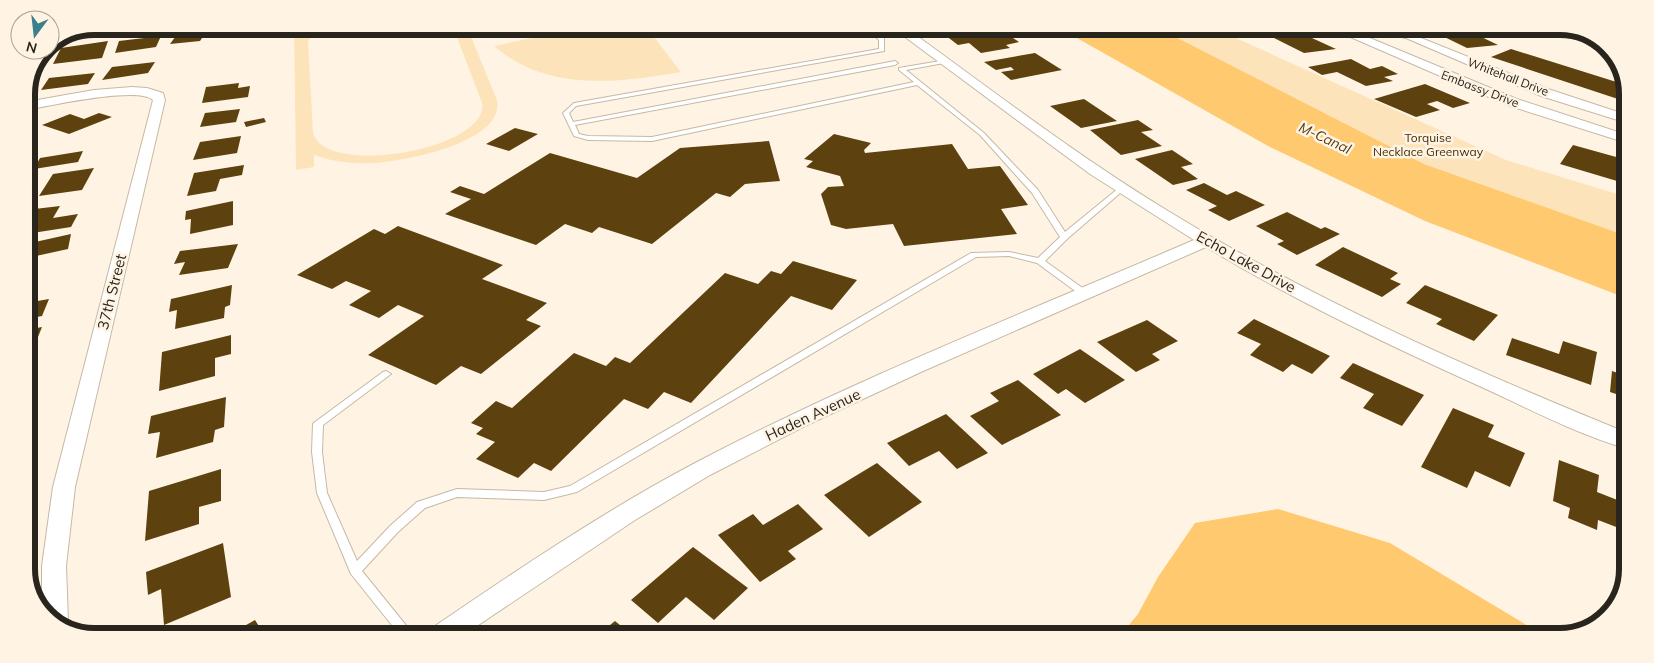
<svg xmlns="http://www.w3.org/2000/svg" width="1654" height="663" viewBox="0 0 1654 663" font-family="Mulish,sans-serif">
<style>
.green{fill:#fde3ba}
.water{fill:#fec96f}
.building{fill:#5d4210}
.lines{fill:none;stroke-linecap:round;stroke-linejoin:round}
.lane-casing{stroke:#c5b9a5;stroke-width:2}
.street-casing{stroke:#c5b9a5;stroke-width:2}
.lane{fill:#fff;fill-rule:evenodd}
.street{fill:#fff;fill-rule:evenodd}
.labels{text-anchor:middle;stroke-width:5;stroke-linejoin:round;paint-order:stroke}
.far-street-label{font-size:12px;fill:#29241c;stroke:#fff4e4}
.far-park-label{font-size:12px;fill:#442f06;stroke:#fff4e4}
.far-water-label{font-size:14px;font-style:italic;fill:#4f3913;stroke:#fff4e4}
.street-label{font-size:15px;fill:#29241c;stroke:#fff4e4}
.rim{fill:none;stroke:#29241c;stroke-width:6}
</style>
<rect width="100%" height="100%" fill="#fff4e4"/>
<path class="green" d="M294 27H321L312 34 308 42 313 132C322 178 490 150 482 103L453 27H467L497 100C505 143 404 161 375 163 354 164 333 162 314 155V167L296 170Z
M585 27 647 28 681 72C618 83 546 92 494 46Z
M1160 29H1216L1506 160 1627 197V236L1424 164Z"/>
<path class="water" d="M1061 29H1160L1424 164 1627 236 1626 298 1425 221 1268 146Z
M1278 509 1390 543 1525 624 1537 637 1120 636 1138 614 1158 577 1195 523Z"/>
<path class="building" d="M233 27H265L263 33 229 36Z
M944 28H970L976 32 984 31 981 28 999 29 1019 42 1006 45 1010 48 981 53 969 43 958 45 937 29Z
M1243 29H1273V30L1253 34Z
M1430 30H1467L1498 45 1467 48Z
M216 31 212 37 202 38 200 41 170 44 178 33Z
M1301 33 1336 49 1304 53 1274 38Z
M161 36 156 47 115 53 119 41Z
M108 41 102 58 53 64 61 48Z
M1511 49 1626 85 1627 102 1491 57Z
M1035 53 1062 70 1011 80 1001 72 1014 70 1011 67 996 70 984 62Z
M1351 59 1370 69 1382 66 1398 74 1384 77 1393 81 1366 86 1337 72 1322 75 1308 67Z
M155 62 148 73 102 80 112 67Z
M95 73 88 84 41 90 49 78Z
M239 83 238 88 250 86 248 97 202 103 206 87Z
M1425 84 1470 103 1453 108 1437 101 1427 104 1440 110 1416 117 1374 99Z
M1084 99 1117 121 1081 128 1050 106Z
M240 109 236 122 200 127 205 113Z
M99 113 112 117 69 134 42 125 70 114 84 119Z
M264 118 266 122 246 127 244 122Z
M1138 120 1153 130 1141 132 1162 146 1121 155 1090 130Z
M515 128 538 134 509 151 486 144Z
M834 134 871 143 864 150 865 153 952 144 968 169 1000 166 1028 205 1001 209 1017 234 904 246 893 224 846 229 831 225 821 194 828 187 844 186 840 176 806 167 813 161 804 159Z
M241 136 237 153 193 160 200 142Z
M769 141 780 181 745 184 730 197 716 193 652 244 599 227 592 233 565 224 536 245 445 214 471 199 450 192 460 186 484 194 550 153 637 178 680 148Z
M1573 145 1627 160V184L1560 164Z
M1172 150 1193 164 1181 167 1198 179 1173 185 1135 159Z
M83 151 78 162 34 169 40 158Z
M244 165 242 175 220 179 216 191 187 196 194 173Z
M94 168 82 190 39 196 53 174Z
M1204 183 1227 195 1236 191 1265 205 1229 221 1208 210 1217 206 1186 190Z
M233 201V225L190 234 191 219 185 220 186 211Z
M60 206 53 218 78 214 71 227 26 234V210Z
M1287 212 1321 229 1325 227 1340 234 1297 255 1277 244 1284 241 1256 226Z
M398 226 503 265 482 279 547 303 526 320 541 326 481 374 461 366 436 385 368 355 424 316 398 305 379 318 349 305 371 291 346 281 332 289 297 275 374 229 385 234Z
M71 234 68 249 36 256 33 269 26 271V244Z
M238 244 228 268 179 275 185 262 174 264 180 251Z
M1343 247 1398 273 1390 279 1401 284 1382 297 1315 265Z
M793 261 857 280 832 310 791 296 691 403 664 392 648 409 624 399 551 471 534 463 518 478 476 459 495 442 476 434 483 428 471 423 496 401 512 408 574 353 606 366 615 357 630 363 725 273 758 284 771 271 781 274Z
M232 285 230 305 225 307 224 318 175 329 177 310 169 312 171 299Z
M1425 285 1498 315 1474 341 1436 324 1442 319 1406 303Z
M49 299 42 316 26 319V303Z
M1254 319 1330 356 1312 374 1292 364 1283 372 1250 355 1261 344 1237 333Z
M1147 320 1178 341 1152 354 1160 360 1136 372 1097 342Z
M42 327 36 342 26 343V330Z
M231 335V354L215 358V376L159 391 162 352Z
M1512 338 1559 354 1563 341 1597 352 1591 385 1506 355Z
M1080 349 1125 380 1085 403 1066 389 1058 394 1033 374Z
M1353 363 1424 395 1402 426 1363 408 1374 394 1340 378Z
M1612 371 1626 376 1625 397 1610 392Z
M1018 380 1061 415 1002 445 970 416 999 401 990 393Z
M226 397 224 427 215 430 213 442 156 458 160 432 148 434 151 416Z
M1453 408 1494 425 1488 437 1525 453 1510 487 1475 471 1467 488 1421 467Z
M946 414 988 453 957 469 939 451 909 466 887 443Z
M1559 460 1599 475 1597 492 1625 503 1624 530 1598 520 1597 530 1568 518 1570 508 1553 501Z
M877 463 922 502 869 537 824 495Z
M221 469V501L199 507V524L145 541 149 491Z
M798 504 823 529 788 551 796 559 760 582 718 535 753 514 763 525Z
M223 543 231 597 164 625 161 589 148 595 146 572Z
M693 547 748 588 714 620 686 597 658 623 631 600Z
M255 620 264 634 232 633Z
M615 621 631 634H599Z"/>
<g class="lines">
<g class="lane-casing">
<path id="lane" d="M866 28H871L884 38V51L576 106 569 113 573 122 895 61 898 63 895 65 575 125 579 134 588 136 652 137 914 82 899 70V68L946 60 947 61 944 63 906 70 984 133 1038 190 1065 232 1120 187H1124L1126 188 1067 239 1045 261 1088 292 1089 294 1088 296H1082L1037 263 1009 256 976 257 577 492 544 500 457 497 425 508 398 532 362 571 413 634H399L351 574 317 493 312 452 313 424 315 422 383 372 386 371 391 374 323 425 322 452 327 493 357 561 390 526 417 502 457 489 544 492 570 486 971 253 1009 252 1038 258 1060 237 1032 193 980 135 917 85 652 141 588 140 574 136 563 113 574 103 879 49V40Z
M1416 30H1421L1419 33 1404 38 1401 36Z"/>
</g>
<g class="street-casing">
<path id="street" d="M94 26H111L89 32 84 30Z
M893 28H906C992 90 1077 156 1168 211 1313 300 1468 368 1625 432V448C1580 435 1529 409 1486 389 1390 346 1295 301 1206 247L921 372 805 426 710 475 635 520 465 634H431L435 626C520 568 606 510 697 462 857 378 1027 312 1194 240L1090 174Z
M1332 29H1348L1517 99 1627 135V143L1507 105Z
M1385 29 1401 30 1551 90 1627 115V123L1541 96Z
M132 87 147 88 163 93 165 100 75 487 66 566 68 621 65 628 42 611V566L53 487 153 100C138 86 49 106 26 110V102L94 90Z"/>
</g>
<use href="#lane" class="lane"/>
<use href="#street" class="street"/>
</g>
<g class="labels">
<g class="far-street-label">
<text transform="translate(1508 77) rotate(21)" y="4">Whitehall Drive</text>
<text transform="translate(1480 89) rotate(21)" y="4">Embassy Drive</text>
</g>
<g class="far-park-label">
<text x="1428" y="142">Torquise<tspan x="1428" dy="14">Necklace Greenway</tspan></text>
</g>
<g class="far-water-label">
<text transform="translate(1325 138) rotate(25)" y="5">M-Canal</text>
</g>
<g class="street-label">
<text transform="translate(1246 262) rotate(29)" y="5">Echo Lake Drive</text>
<text transform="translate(112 292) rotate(-76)" y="5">37th Street</text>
<text transform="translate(813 415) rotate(-25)" y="5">Haden Avenue</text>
</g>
</g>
<path d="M0 0H1654V663H0ZM94 35H1560A59 59 0 0 1 1619 94V569A59 59 0 0 1 1560 628H94A59 59 0 0 1 35 569V94A59 59 0 0 1 94 35Z" fill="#fff4e4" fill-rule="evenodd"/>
<path class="rim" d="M94 35H1560A59 59 0 0 1 1619 94V569A59 59 0 0 1 1560 628H94A59 59 0 0 1 35 569V94A59 59 0 0 1 94 35Z"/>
<g transform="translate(35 35) rotate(195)"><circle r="24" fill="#fff4e4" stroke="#a9a194"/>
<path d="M0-4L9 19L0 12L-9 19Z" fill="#3b808d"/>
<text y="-8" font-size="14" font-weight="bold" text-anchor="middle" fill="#29241c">N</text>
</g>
</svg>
